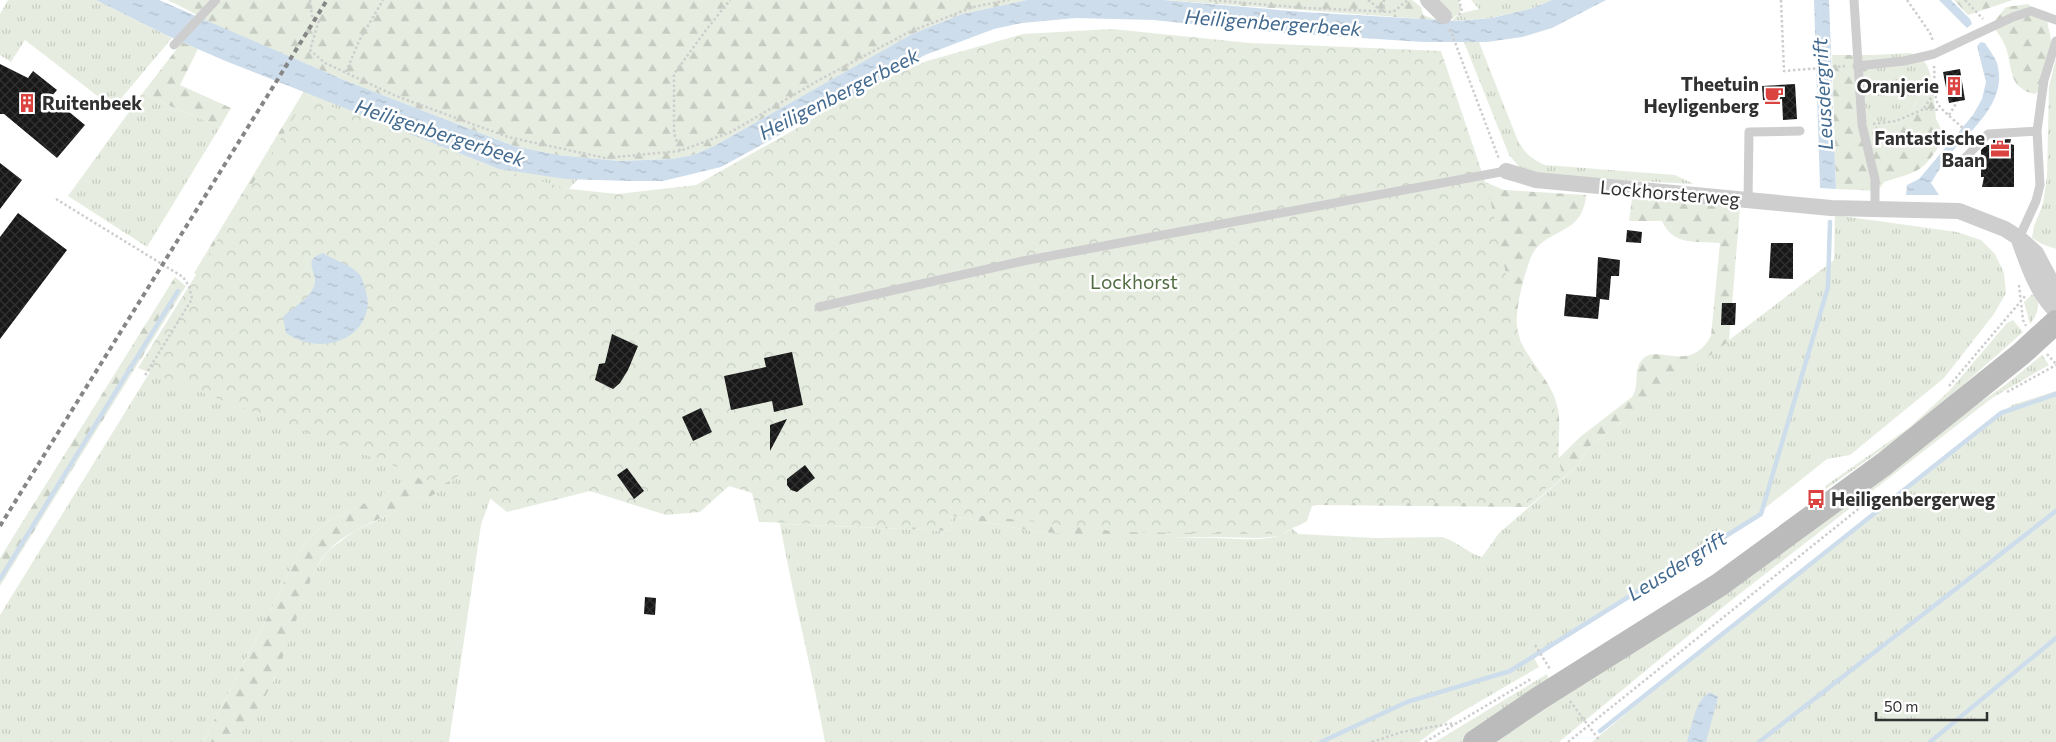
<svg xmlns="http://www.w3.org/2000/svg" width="2056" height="742" viewBox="0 0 2056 742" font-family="Commissioner,sans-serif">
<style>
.grass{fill:url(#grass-tufts)}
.forest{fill:url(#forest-firs)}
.park{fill:url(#park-crowns)}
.water{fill:url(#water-ripples)}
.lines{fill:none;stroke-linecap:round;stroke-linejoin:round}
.stream{stroke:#ceddeb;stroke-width:4.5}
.building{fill:url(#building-cross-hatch)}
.path{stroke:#cecece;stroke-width:2.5;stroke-dasharray:2.5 2.5;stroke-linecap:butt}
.lane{stroke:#cecece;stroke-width:9}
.street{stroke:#cecece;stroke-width:16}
.secondary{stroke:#bbb;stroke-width:24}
.rail{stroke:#868686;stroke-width:4;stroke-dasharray:5 4;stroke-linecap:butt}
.labels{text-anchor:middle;stroke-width:5;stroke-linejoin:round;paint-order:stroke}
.poi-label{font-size:19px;font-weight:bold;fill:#313131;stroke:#fff;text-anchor:end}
.street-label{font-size:19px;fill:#313131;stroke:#fff}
.park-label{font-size:19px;fill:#506b40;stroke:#fff}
.water-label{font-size:20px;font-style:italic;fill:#436a8f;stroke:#fff}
</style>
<defs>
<pattern id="grass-tufts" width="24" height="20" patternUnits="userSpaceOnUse" patternTransform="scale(1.25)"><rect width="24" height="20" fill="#e6ede0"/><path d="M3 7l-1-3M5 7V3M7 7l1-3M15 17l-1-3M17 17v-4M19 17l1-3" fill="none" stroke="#c6ccc1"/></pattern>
<pattern id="forest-firs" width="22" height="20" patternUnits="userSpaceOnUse" patternTransform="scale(1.25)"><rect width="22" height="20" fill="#e6ede0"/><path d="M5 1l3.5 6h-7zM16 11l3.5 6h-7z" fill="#c6ccc1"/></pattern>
<pattern id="park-crowns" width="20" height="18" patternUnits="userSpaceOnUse" patternTransform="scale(1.25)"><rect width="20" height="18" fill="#e6ede0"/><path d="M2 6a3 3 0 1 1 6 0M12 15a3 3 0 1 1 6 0" fill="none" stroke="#c6ccc1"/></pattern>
<pattern id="water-ripples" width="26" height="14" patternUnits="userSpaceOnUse" patternTransform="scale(1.25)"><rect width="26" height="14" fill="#ceddeb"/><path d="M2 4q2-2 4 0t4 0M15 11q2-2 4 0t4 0" fill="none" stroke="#b1beca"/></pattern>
<pattern id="building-cross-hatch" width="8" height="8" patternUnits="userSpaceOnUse" patternTransform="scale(1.25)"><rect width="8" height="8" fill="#181818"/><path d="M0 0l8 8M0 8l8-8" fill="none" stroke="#313131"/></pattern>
</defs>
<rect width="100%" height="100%" fill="#fff"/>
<path class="grass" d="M8 0H96L172 38 113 108 25 40 11 62 0 55V14Z
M1471 0H1552L1533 8 1492 18 1452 21 1458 14 1479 9Z
M1464 42H1479L1518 141C1525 153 1531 159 1545 165L1675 175 1694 184 1542 176 1521 169 1509 155Z
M1910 53C1929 59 1930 71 1933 89L1918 99 1906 119 1894 124 1881 125 1868 114 1865 105 1873 55Z
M2056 58V249L2042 244 2032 238 2034 226 2043 204 2047 176 2049 87Z
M304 91 499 169 578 179 530 232 495 485 481 525 449 742H235L274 680 308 584 316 568 328 551 354 531 419 501 457 478 462 472 344 125Z
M142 94 220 127 147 247 68 196Z
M1835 215 1957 232 1981 240 1995 254 2004 273 2006 293 1994 314 1944 378 1850 455 1827 459 1759 513 1533 656 1539 667 1453 717 1419 742H825C812 669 793 597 780 524L951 531 952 516 1038 532 1195 538C1221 536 1253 543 1278 536 1283 535 1288 531 1292 528L1298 534 1376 538 1442 537C1458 542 1466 552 1482 557L1499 533 1577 466 1590 446 1834 260Z
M2036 291C2040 304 2039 313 2030 324L2024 302Z
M2013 320 2023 332 1920 423 1826 489 1825 486 1910 427 1950 390 2007 323Z
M2042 355 2049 365 1992 398 1728 603 1559 742H1492L2005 385Z
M153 367 420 476 327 522 308 539 293 563 269 614 203 742H0V615Z
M2056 391V742H1592L1734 623 2012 405Z
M1547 674 1549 680 1465 742H1435Z"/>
<path class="forest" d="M168 0H212L197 15Z
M222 0H1027L962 14 912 34 714 146 693 155 672 159 619 161 558 155 514 146 344 80 201 19Z
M1164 0H1412L1421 7 1423 15 1437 20Z
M1439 0H1458L1461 8 1460 12 1452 19Z
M1954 0H2013L1968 15Z
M2028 4 2047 20 2052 45 2040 91 2034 94C2008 87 2013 69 2006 48 2003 39 1996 31 1992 24L2006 7Z
M182 42 198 49 180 85 231 108 220 127 142 94Z
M1832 55H1873L1865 105 1868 114 1881 125 1894 124 1906 119 1918 99 1933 89 1936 119 1945 137C1922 173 1922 170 1884 182L1878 191 1836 189Z
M304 91 344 125 462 472C430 510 363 514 328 551 312 569 306 591 299 612 291 634 284 656 275 677 265 700 249 722 235 742H203L269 614 293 563 308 539 327 522 419 476 366 453 203 279 194 273Z
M1485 182 1504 190 1586 195C1583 237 1545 227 1531 257 1524 275 1515 309 1517 328 1518 339 1525 350 1531 359 1541 374 1553 388 1557 405 1562 422 1557 441 1559 458L1580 437 1632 397C1640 385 1633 372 1641 361 1655 341 1689 376 1711 336L1720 243C1696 241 1673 246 1662 221H1629L1632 199 1689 202 1740 208 1729 341 1590 446 1577 466 1528 507 1318 505 1312 506 1307 521 1300 525 1292 528 1280 536 1260 538 1211 537 1157 538 1038 532 952 516 951 531 780 524 774 491Z
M175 277 186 286 0 586V558Z"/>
<path class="park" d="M1112 29 1250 43 1441 51 1489 193 1522 350 1554 403 1557 457 1563 475 1527 503H1308L1302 518 1277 534 1121 532 948 512V528L759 522 752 493 729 486 700 512 666 515 590 491 507 512 461 475 433 490 413 473 138 368 306 98 362 117 481 164 569 189 618 194 696 185 785 135 863 89 927 61 1023 34Z"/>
<path class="water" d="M96 0H159L344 80 514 146 558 155 619 161 672 159 693 155 714 146 912 34 962 14 1027 0H1164L1303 12 1457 21 1492 18 1533 8 1552 0H1606L1552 28 1522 37 1487 42H1423L1286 33 1153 20 1076 18 1022 23 994 29 925 55 721 167 663 181H630L565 179 499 169 223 60 166 35Z
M1814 0H1829L1836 189 1820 188Z
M1939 0H1951L1970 19 1972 24 1967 28Z
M1981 42 1985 43C1989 50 1997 59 1998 67 2006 103 1971 130 1950 154 1943 163 1937 173 1931 183L1939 195H1906L1907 185 1919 179 1973 115 1982 99 1986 82 1977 46Z
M323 253C334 260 350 264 359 274 363 279 364 286 366 292 369 302 368 312 363 321 348 348 310 350 286 333L283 317C293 307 313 297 315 282 316 270 302 260 323 253Z
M1710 692 1718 697 1706 742H1687C1692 726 1695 700 1710 692Z"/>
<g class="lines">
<path class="stream" d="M0 579 178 291
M1600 731 2001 413 2056 394
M1321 742 1407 702 1510 671 1761 514 1828 287 1830 222
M1759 742 2056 511
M1930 742 2056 638"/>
</g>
<path class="building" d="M0 64 28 78 33 71 57 90 51 97 85 125 57 158 4 114H0Z
M1960 69 1965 100 1949 103 1943 72Z
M1795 84 1797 119 1783 120 1782 99 1763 100 1762 86Z
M2011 139 2010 144 2014 145V187H1982L1984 177H1981V150L1986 145H1993V140Z
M0 163 22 180 0 209Z
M18 213 67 250 0 339V237Z
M1627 230 1642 232 1641 243 1626 242Z
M1771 243H1793V279L1769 278Z
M1598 257 1620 260 1619 276H1611L1609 300 1600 299 1598 319 1564 316 1566 294 1596 297Z
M1722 303H1736L1735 325H1721Z
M612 334 638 346 628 370 620 383 613 389 595 380 599 364 605 363Z
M792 352 803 405 774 412 772 401 731 410 724 376 766 367 764 358Z
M701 408 712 432 693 441 682 417Z
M787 419 770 451V425Z
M805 465 815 478 797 492 791 490 787 485V479Z
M627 468 644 491 634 499 617 475Z
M645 597 656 598 655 615 644 614Z"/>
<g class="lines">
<path class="path" d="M310 0 312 16 319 20 310 50 325 63 396 96 508 137 605 158 680 151 731 132 819 80 909 32 973 7 1009 0
M1209 0 1307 8 1393 12 1408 0
M1368 0 1382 11
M1781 0 1784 71 1845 66
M1907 0 1930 33 1933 41
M1965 0 1983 19
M1383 12 1384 0
M1459 15 1462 11 1459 0
M1450 29 1499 159
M1934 66C1935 77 1933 91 1937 102 1939 109 1963 127 1970 135
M346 72 359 41 383 0
M1924 108 1935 92
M1949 115 1957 102
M1873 124 1896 121 1924 109 1940 110
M680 151 674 133V74L706 30 730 0
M56 199 183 277 189 286 192 299 144 377
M2019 285 2023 320 2026 326
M2047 354 2056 364
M1949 386 2026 295
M2007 392 2056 365
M1535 645 1550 669
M1570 701 1599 740
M1372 742 1402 732 1455 723
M1425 742 1531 679
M1568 742 1867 502"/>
<path class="lane" d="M1854 0 1862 125 1875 179V209
M174 45 216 0
M1857 66 1904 61 1934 54 2013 17 2031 11 2056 20
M1964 159 1988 134 2037 131
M1748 200 1749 132 1800 131
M2019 238 2036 201 2040 185 2037 131 2044 80 2056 41
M819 307 1023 261 1506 171"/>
<path class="street" d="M1428 0 1444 16
M1506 171 1536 180 1831 208 1959 211 2005 229 2019 238 2036 253 2054 287 2056 295
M2019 240C2028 265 2037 293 2056 311"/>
<path class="secondary" d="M1475 742 1538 699 1719 585 1884 464 2021 354 2056 322"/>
<path class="rail" d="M0 526 327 0"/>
</g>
<defs>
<g id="building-bare" transform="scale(1.5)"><path d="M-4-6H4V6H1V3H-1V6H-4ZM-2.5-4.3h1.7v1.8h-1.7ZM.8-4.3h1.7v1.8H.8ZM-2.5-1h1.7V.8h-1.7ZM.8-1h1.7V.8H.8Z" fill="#db4340" stroke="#fff" stroke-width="2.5" paint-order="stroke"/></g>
<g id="cafe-bare" transform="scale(1.5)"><path d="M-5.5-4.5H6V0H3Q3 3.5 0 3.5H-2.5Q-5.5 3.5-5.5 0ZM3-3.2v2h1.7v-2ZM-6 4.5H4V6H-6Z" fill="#db4340" stroke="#fff" stroke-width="2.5" paint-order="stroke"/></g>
<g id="office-bare" transform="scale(1.5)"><path d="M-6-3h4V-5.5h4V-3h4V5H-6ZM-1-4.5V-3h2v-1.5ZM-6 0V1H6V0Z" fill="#db4340" stroke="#fff" stroke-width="2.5" paint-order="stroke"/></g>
<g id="bus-bare" transform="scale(1.5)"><path d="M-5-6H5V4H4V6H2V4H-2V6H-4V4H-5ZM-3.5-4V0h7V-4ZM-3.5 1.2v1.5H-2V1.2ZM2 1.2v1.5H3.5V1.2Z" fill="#db4340" stroke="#fff" stroke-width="2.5" paint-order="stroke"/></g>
</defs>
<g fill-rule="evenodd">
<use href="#building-bare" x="1954" y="86"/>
<use href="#cafe-bare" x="1774" y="95"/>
<use href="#building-bare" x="27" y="103"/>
<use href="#office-bare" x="2000" y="149"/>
<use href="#bus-bare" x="1816" y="499"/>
</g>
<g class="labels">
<g class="poi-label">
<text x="1759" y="91">Theetuin<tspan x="1759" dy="22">Heyligenberg</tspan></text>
<text x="1939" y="93">Oranjerie</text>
<text x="42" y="110" text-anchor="start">Ruitenbeek</text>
<text x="1985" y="145">Fantastische<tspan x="1985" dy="22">Baan</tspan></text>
<text x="1831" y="506" text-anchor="start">Heiligenbergerweg</text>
</g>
<g class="street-label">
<text transform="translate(1670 193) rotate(5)" y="7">Lockhorsterweg</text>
</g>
<g class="park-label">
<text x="1134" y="289">Lockhorst</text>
</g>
<g class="water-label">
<text transform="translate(1273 23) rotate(4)" y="7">Heiligenbergerbeek</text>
<text transform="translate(839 94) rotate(-27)" y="7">Heiligenbergerbeek</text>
<text transform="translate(1823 94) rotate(-93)" y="7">Leusdergrift</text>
<text transform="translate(440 133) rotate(18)" y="7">Heiligenbergerbeek</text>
<text transform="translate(1677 566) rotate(-32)" y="7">Leusdergrift</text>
</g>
</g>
<path d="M1876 712v8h111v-8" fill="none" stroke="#313131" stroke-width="2.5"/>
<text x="1884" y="712" font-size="15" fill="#313131" stroke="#ffffff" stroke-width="4" paint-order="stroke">50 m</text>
</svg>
